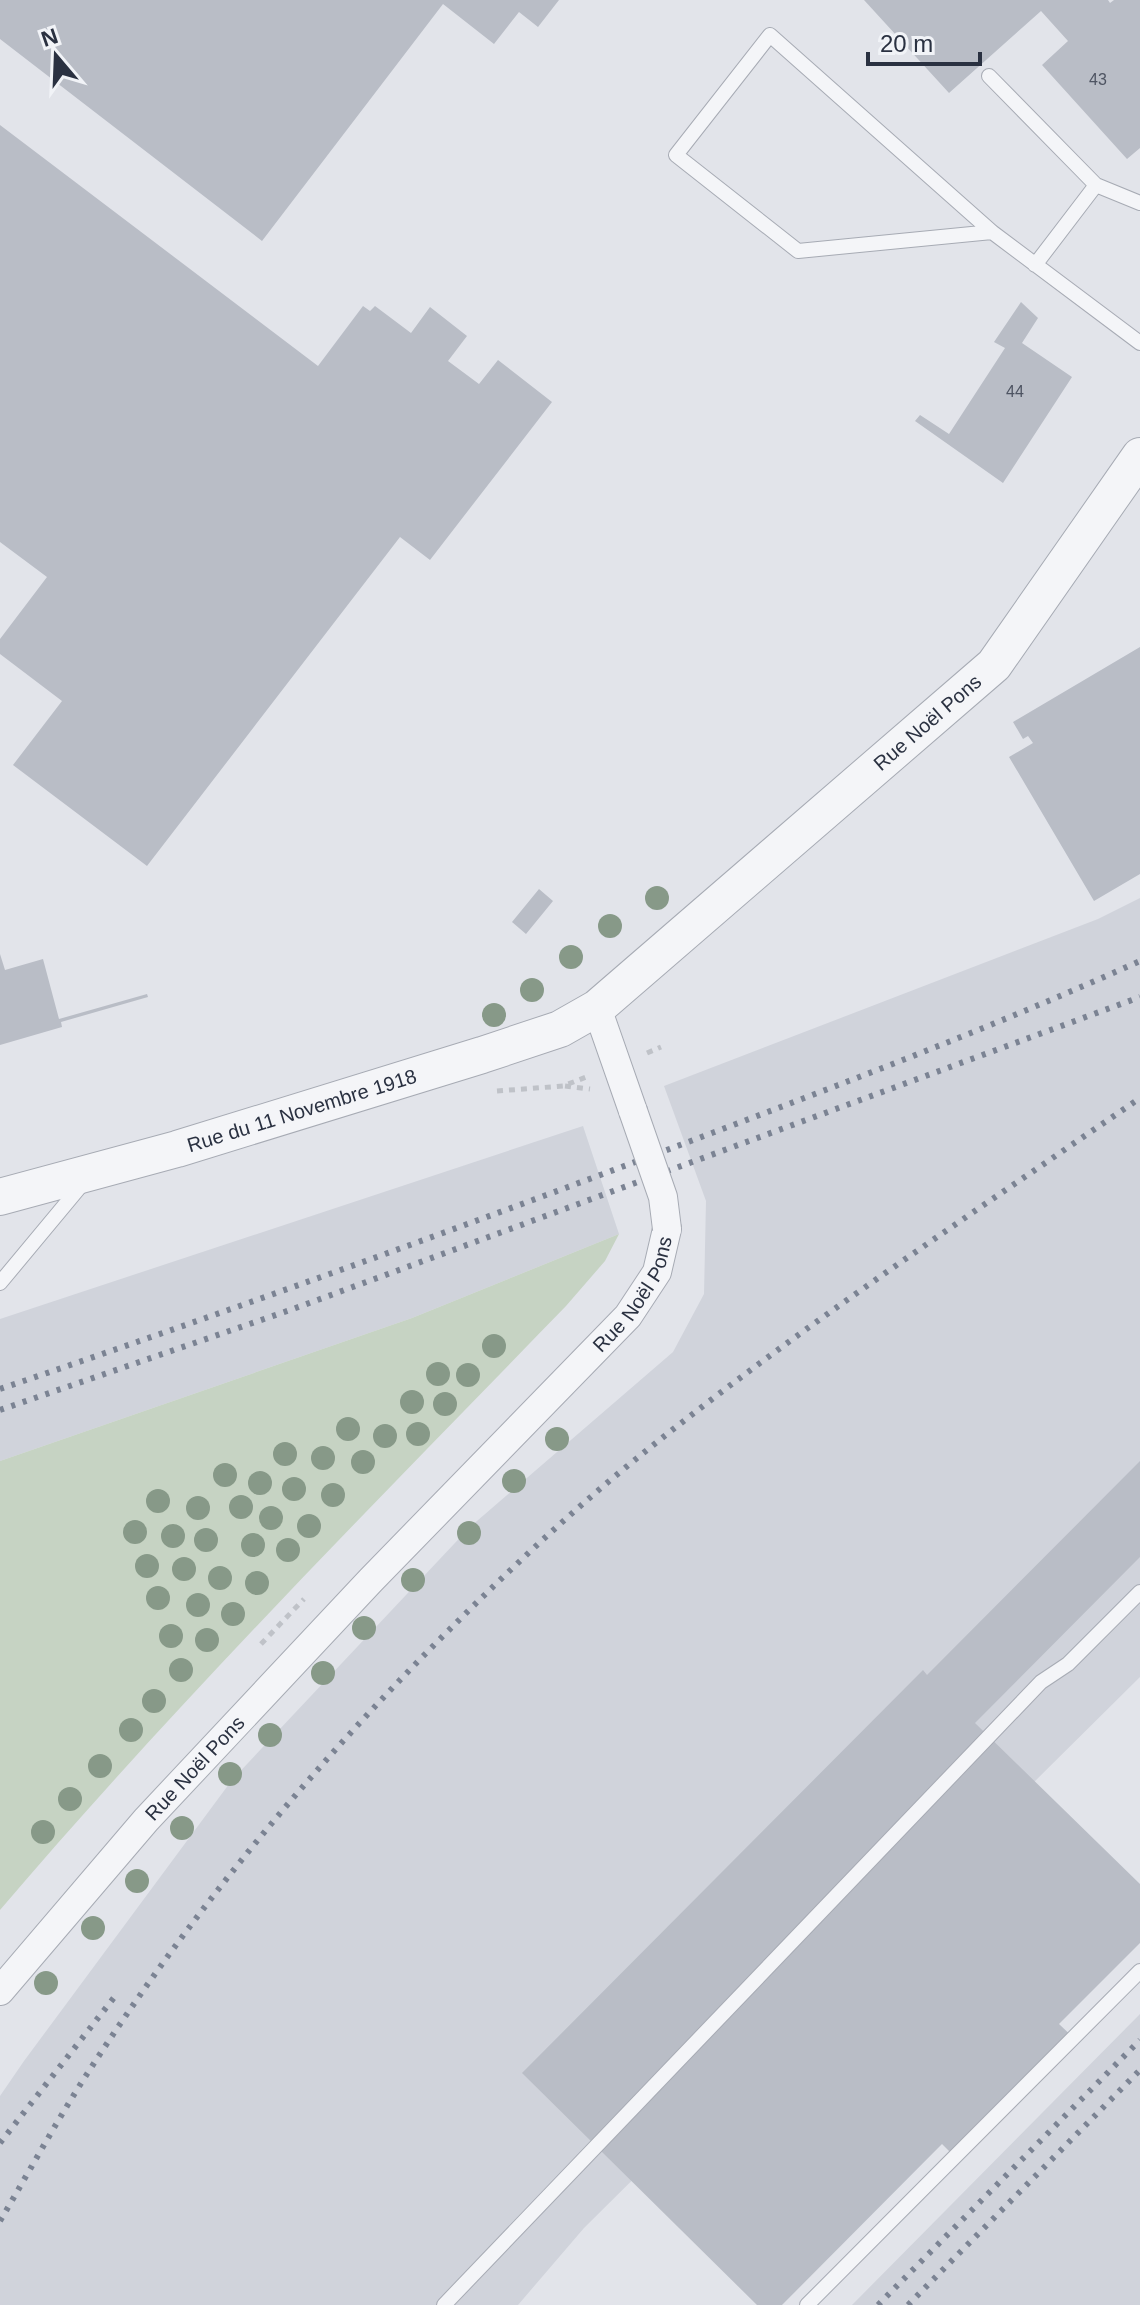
<svg xmlns="http://www.w3.org/2000/svg" width="1140" height="2305" viewBox="0 0 1140 2305" font-family="Arial,sans-serif">
<style>
.built{fill:#d0d3db}
.green{fill:#c6d3c3}
.building{fill:#b9bdc6}
.lines{fill:none;stroke-linecap:round;stroke-linejoin:round}
.service-casing{stroke:#a7abb4;stroke-width:16}
.minor-casing{stroke:#a7abb4;stroke-width:30}
.tertiary-casing{stroke:#a7abb4;stroke-width:38}
.path{stroke:#bfc2c8;stroke-width:5;stroke-dasharray:6 6;stroke-linecap:butt}
.service{stroke:#f4f5f8;stroke-width:14}
.minor{stroke:#f4f5f8;stroke-width:28}
.tertiary{stroke:#f4f5f8;stroke-width:36}
.rail{stroke:#7b8393;stroke-width:6;stroke-dasharray:4 8;stroke-linecap:butt}
.minor-bridge-casing{stroke:#a7abb4;stroke-width:30;stroke-linecap:butt}
.minor-bridge{stroke:#f4f5f8;stroke-width:28}
.tree{fill:#879988}
.labels{text-anchor:middle;stroke-width:8;stroke-linejoin:round;paint-order:stroke}
.number-label{font-size:16px;fill:#4e5462}
.street-label{font-size:20px;fill:#2a3141;stroke:#f1f3f7}
</style>
<rect width="100%" height="100%" fill="#e2e4ea"/>
<path class="built" d="M1140 898V1677L584 2228 518 2305H0V2096L24 2061 232 1780 470 1527 673 1352 704 1294 706 1201 664 1086 1098 919Z
M583 1126 619 1234 412 1318 0 1461V1319Z
M1140 2014V2305H852Z"/>
<path class="green" d="M619 1234 605 1261 566 1306C374 1504 179 1700 0 1910V1461L412 1318Z"/>
<path class="building" d="M0 0H559L538 27 519 12 494 44 443 4 262 241 0 39Z
M864 0H1108L1110 3 1114 0H1140V148L1127 159 1042 65 1068 41 1041 11 949 93Z
M0 125 318 366 363 306 370 311 375 306 411 333 430 307 467 336 448 361 479 384 498 360 552 402 430 560 400 537 147 866 13 765 62 701 0 654V639L47 577 0 542Z
M1021 302 1038 318 1022 343 1072 377 1003 483 915 421 920 415 949 434 1005 348 994 342Z
M1140 647V874L1094 901 1009 757 1033 743 1028 736 1023 739 1013 722Z
M539 889 553 901 526 934 512 922Z
M0 954 5 970 43 959 59 1019 147 994 148 997 61 1022 62 1027 0 1045Z
M1140 1461V1557L975 1723 1140 1884V1943L1059 2024 1078 2042 960 2162 942 2144 782 2305H757L522 2073 923 1670 927 1675Z"/>
<g class="lines">
<g class="service-casing">
<path id="service" d="M989 76 1096 185
M992 232 798 251 676 155 770 35 992 232 1140 343
M1035 265 1096 185 1140 203
M0 1283 84 1182
M444 2305 1041 1682 1068 1664 1140 1592
M807 2305 1140 1971"/>
</g>
<g class="minor-casing">
<g id="minor">
<path d="M597 1008 633 1111"/>
<path id="s1" d="M0 1991 146 1820 371 1580 628 1316 657 1272 667 1229"/>
</g>
</g>
<g class="tertiary-casing">
<g id="tertiary">
<path id="s2" d="M0 1197 177 1149 482 1055 560 1029 597 1008 994 665 1140 456"/>
</g>
</g>
<path class="path" d="M647 1053 661 1047
M565 1086 590 1089
M497 1091 563 1086 589 1076
M261 1644 304 1599"/>
<use href="#service" class="service"/>
<use href="#minor" class="minor"/>
<use href="#tertiary" class="tertiary"/>
<path class="rail" d="M0 1389C218 1315 435 1237 651 1156 815 1094 980 1033 1140 961
M0 1410 293 1309 1140 997
M0 2143 116 1995
M0 2221C29 2172 56 2122 87 2074 190 1914 311 1768 446 1633 505 1574 566 1516 631 1463 793 1331 969 1216 1140 1098
M878 2305 1140 2040
M908 2305 1140 2070"/>
<g class="minor-bridge-casing">
<path id="minor-bridge" d="M633 1111 663 1197 667 1229"/>
</g>
<use href="#minor-bridge" class="minor-bridge"/>
</g>
<g class="tree">
<circle cx="657" cy="898" r="12"/>
<circle cx="610" cy="926" r="12"/>
<circle cx="571" cy="957" r="12"/>
<circle cx="532" cy="990" r="12"/>
<circle cx="494" cy="1015" r="12"/>
<circle cx="494" cy="1346" r="12"/>
<circle cx="438" cy="1374" r="12"/>
<circle cx="468" cy="1375" r="12"/>
<circle cx="412" cy="1402" r="12"/>
<circle cx="445" cy="1404" r="12"/>
<circle cx="348" cy="1429" r="12"/>
<circle cx="418" cy="1434" r="12"/>
<circle cx="385" cy="1436" r="12"/>
<circle cx="557" cy="1439" r="12"/>
<circle cx="285" cy="1454" r="12"/>
<circle cx="323" cy="1458" r="12"/>
<circle cx="363" cy="1462" r="12"/>
<circle cx="225" cy="1475" r="12"/>
<circle cx="514" cy="1481" r="12"/>
<circle cx="260" cy="1483" r="12"/>
<circle cx="294" cy="1489" r="12"/>
<circle cx="333" cy="1495" r="12"/>
<circle cx="158" cy="1501" r="12"/>
<circle cx="241" cy="1507" r="12"/>
<circle cx="198" cy="1508" r="12"/>
<circle cx="271" cy="1518" r="12"/>
<circle cx="309" cy="1526" r="12"/>
<circle cx="135" cy="1532" r="12"/>
<circle cx="469" cy="1533" r="12"/>
<circle cx="173" cy="1536" r="12"/>
<circle cx="206" cy="1540" r="12"/>
<circle cx="253" cy="1545" r="12"/>
<circle cx="288" cy="1550" r="12"/>
<circle cx="147" cy="1566" r="12"/>
<circle cx="184" cy="1569" r="12"/>
<circle cx="220" cy="1578" r="12"/>
<circle cx="413" cy="1580" r="12"/>
<circle cx="257" cy="1583" r="12"/>
<circle cx="158" cy="1598" r="12"/>
<circle cx="198" cy="1605" r="12"/>
<circle cx="233" cy="1614" r="12"/>
<circle cx="364" cy="1628" r="12"/>
<circle cx="171" cy="1636" r="12"/>
<circle cx="207" cy="1640" r="12"/>
<circle cx="181" cy="1670" r="12"/>
<circle cx="323" cy="1673" r="12"/>
<circle cx="154" cy="1701" r="12"/>
<circle cx="131" cy="1730" r="12"/>
<circle cx="270" cy="1735" r="12"/>
<circle cx="100" cy="1766" r="12"/>
<circle cx="230" cy="1774" r="12"/>
<circle cx="70" cy="1799" r="12"/>
<circle cx="182" cy="1828" r="12"/>
<circle cx="43" cy="1832" r="12"/>
<circle cx="137" cy="1881" r="12"/>
<circle cx="93" cy="1928" r="12"/>
<circle cx="46" cy="1983" r="12"/>
</g>
<g class="labels">
<g class="number-label">
<text x="1098" y="85">43</text>
<text x="1015" y="397">44</text>
</g>
<g class="street-label">
<text dy="7" stroke="none"><textPath href="#s2" startOffset="1064">Rue Noël Pons</textPath></text>
<text dy="7" stroke="none"><textPath href="#s2" startOffset="314">Rue du 11 Novembre 1918</textPath></text>
<text dy="7" stroke="none"><textPath href="#s1" startOffset="944">Rue Noël Pons</textPath></text>
<text dy="7" stroke="none"><textPath href="#s1" startOffset="296">Rue Noël Pons</textPath></text>
</g>
</g>
<g transform="translate(56 56) rotate(341)" stroke="#f1f3f7" stroke-width="6" paint-order="stroke">
<path d="M0-6L14 30L0 20L-14 30Z" fill="#2a3141"/>
<text y="-12" font-size="22" font-weight="bold" text-anchor="middle" fill="#2a3141">N</text>
</g>
<path d="M868 52v12h112v-12" fill="none" stroke="#2a3141" stroke-width="4"/>
<text x="880" y="52" font-size="24" fill="#2a3141" stroke="#f1f3f7" stroke-width="6" paint-order="stroke">20 m</text>
</svg>
